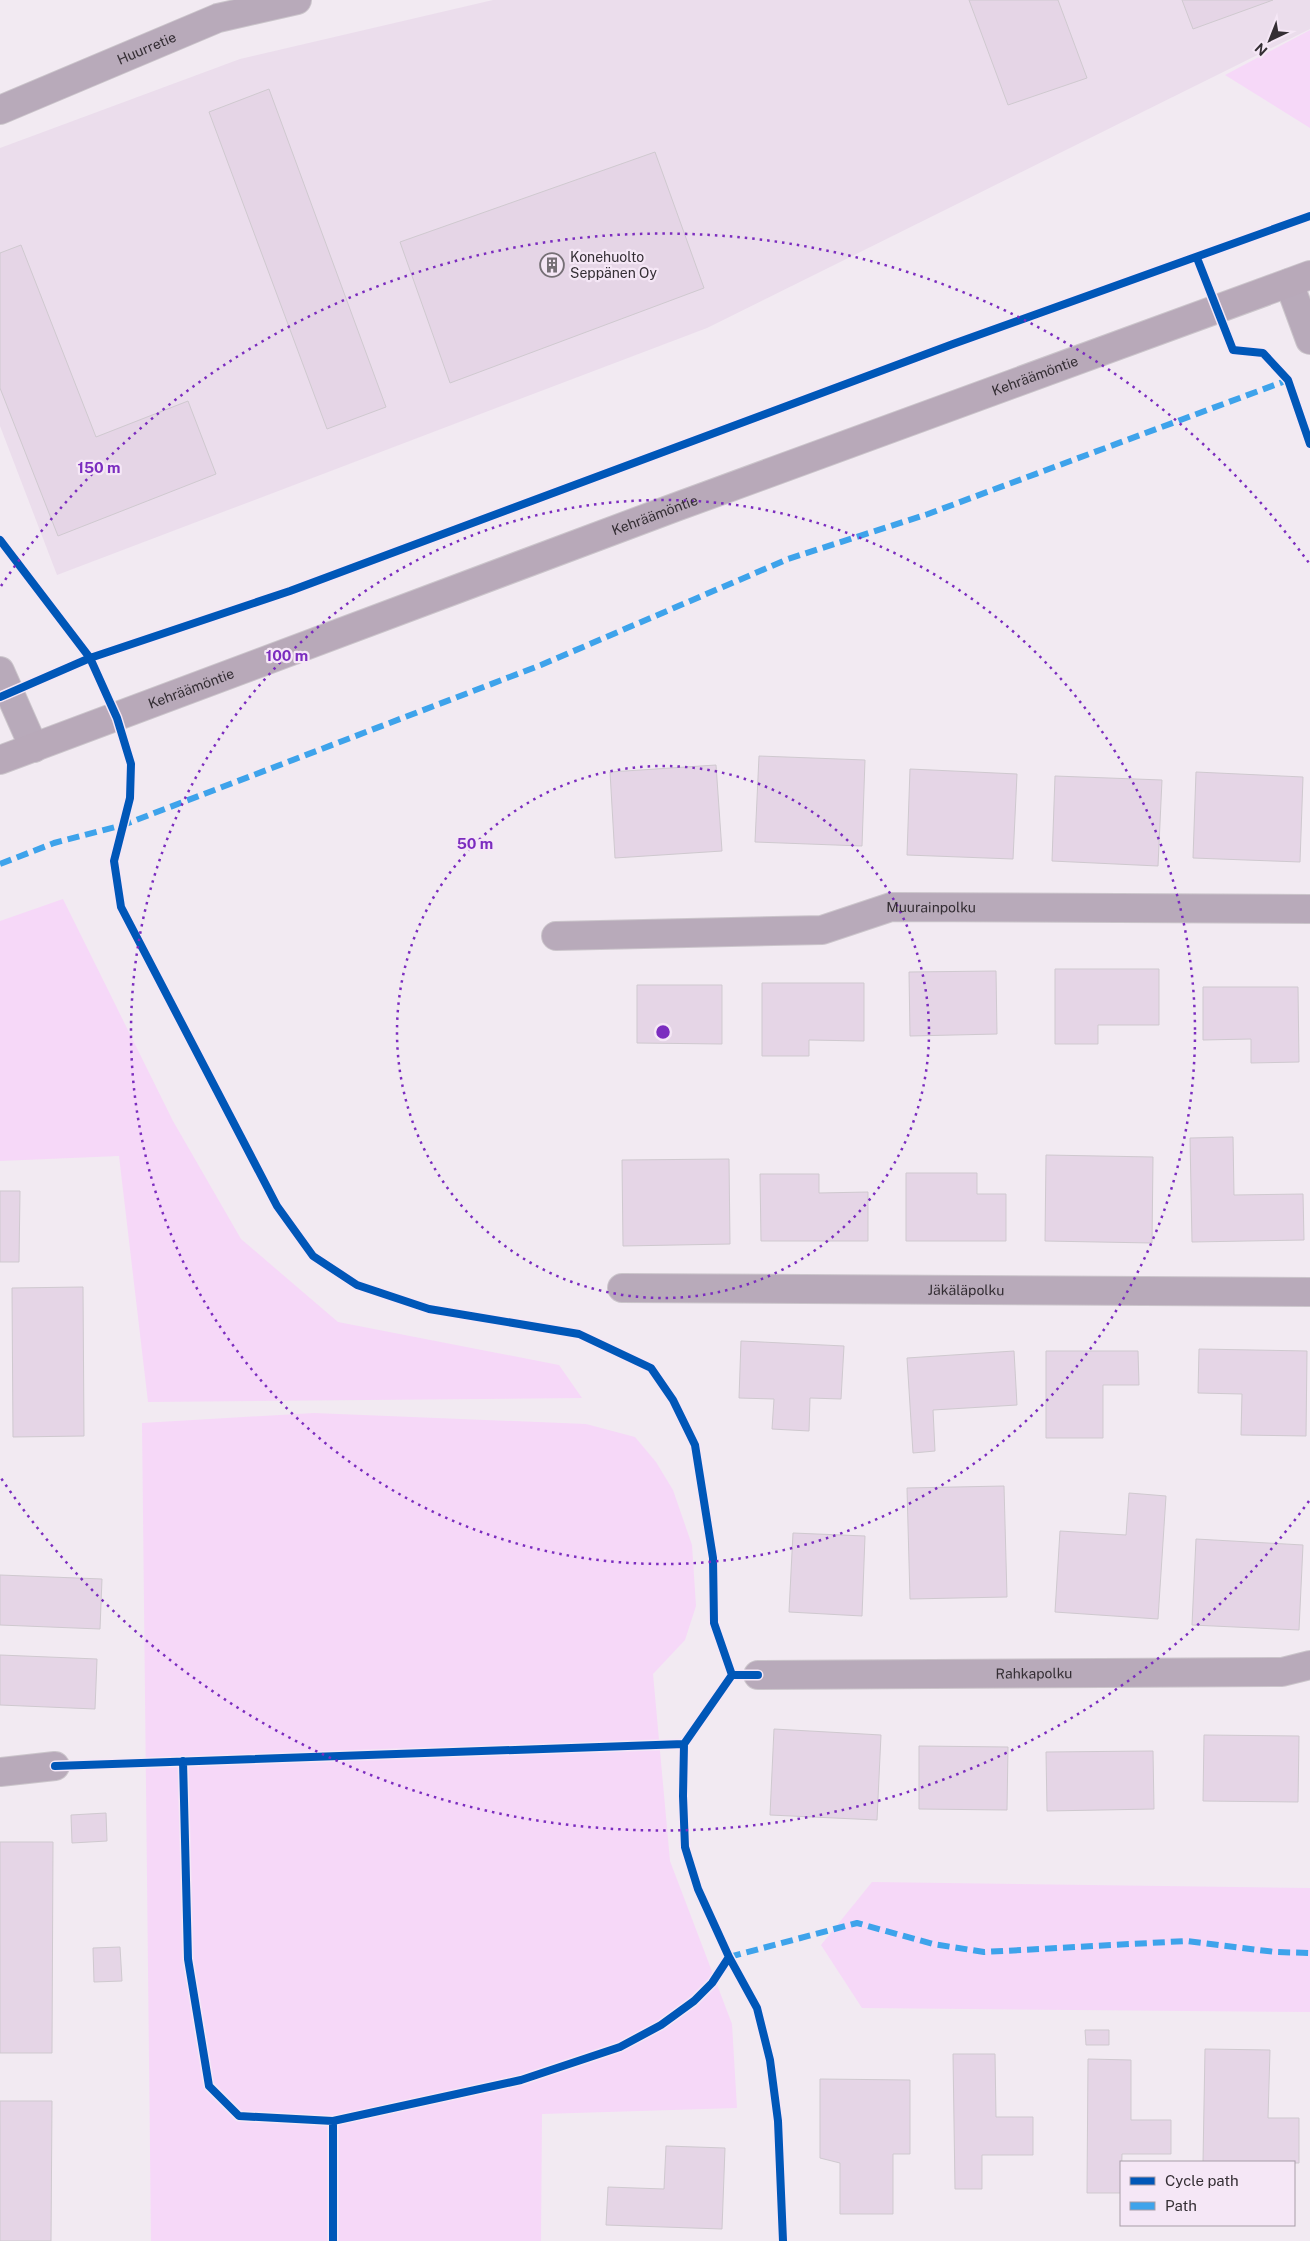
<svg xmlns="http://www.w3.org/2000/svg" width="1310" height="2241" viewBox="0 0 1310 2241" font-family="'Public Sans',sans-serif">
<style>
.built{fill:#ebddec}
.green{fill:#f6d8f8}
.building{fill:#e5d5e6;stroke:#cfc9cf}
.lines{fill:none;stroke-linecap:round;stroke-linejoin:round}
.street-casing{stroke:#cbc5cb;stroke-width:30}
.secondary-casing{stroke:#cbc5cb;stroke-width:30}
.street{stroke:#b8aaba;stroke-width:28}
.secondary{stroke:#b8a9b9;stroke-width:28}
.quiet{stroke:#3ea3eb;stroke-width:6;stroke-dasharray:12 6;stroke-linecap:butt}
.cycleway-casing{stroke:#f5e7f6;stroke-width:11}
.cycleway{stroke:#0057b8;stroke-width:8}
.ring{fill:none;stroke:#7b2cbf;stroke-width:2.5;stroke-dasharray:2.5 5}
.labels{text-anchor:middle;stroke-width:4.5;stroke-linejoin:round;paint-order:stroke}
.street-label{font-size:14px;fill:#342e34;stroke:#f5e7f6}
.poi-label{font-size:14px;fill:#342e34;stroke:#f5e7f6;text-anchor:start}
.centre{fill:#7b2cbf;stroke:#f5e7f6;stroke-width:2.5}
.ring-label{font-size:15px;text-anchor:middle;font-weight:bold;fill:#7b2cbf;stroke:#f5e7f6;stroke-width:4.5;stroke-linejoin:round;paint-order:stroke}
</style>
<rect width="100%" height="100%" fill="#f2eaf2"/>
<path class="built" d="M493 0H1310V29L707 328 57 575 0 426V148L240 59Z"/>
<path class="green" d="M1310 30V128L1225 75Z
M63 899 173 1121 241 1239 338 1322 559 1365 582 1398 148 1402 119 1156 0 1161V921Z
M314 1413 586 1424 635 1437 656 1462 673 1490 692 1545 696 1606 685 1640 653 1674 670 1861 732 2024 737 2108 542 2114 541 2241H151L142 1423Z
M872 1882 1310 1888V2012L862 2008 821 1945Z"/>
<path class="building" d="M969 0H1058L1087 78 1008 105Z
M1182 0H1273L1193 29Z
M269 89 386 407 327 429 209 112Z
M655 152 704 288 450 383 400 242Z
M21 245 96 437 188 401 216 474 58 536 0 388V253Z
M759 756 865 760 862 846 755 842Z
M716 765 722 851 615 858 610 772Z
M910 769 1017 774 1013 859 907 855Z
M1196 772 1303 777 1300 862 1193 858Z
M1055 776 1162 780 1158 866 1052 861Z
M1055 969H1159V1025H1098V1044H1055Z
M996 971 997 1034 910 1036 909 972Z
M762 983H864V1041L809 1040V1056H762Z
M637 985H722V1044L637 1043Z
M1203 987H1298L1299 1062 1251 1063V1039L1203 1040Z
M1233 1137 1234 1195 1303 1194 1304 1240 1192 1242 1190 1138Z
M1046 1155 1153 1157 1152 1243 1045 1241Z
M729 1159 730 1244 623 1246 622 1160Z
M906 1173H977V1194H1006V1241H906Z
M760 1174H819V1193L868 1192V1241H761Z
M0 1191H20L19 1262H0Z
M83 1287 84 1436 13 1437 12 1288Z
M741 1341 844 1346 841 1399 810 1398 809 1431 772 1429 774 1399 739 1398Z
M1199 1349 1307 1351 1306 1436 1241 1435 1242 1394 1198 1393Z
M1014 1351 1017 1405 933 1410 935 1451 913 1453 907 1358Z
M1046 1351H1138L1139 1385H1103V1438H1046Z
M1004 1486 1007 1597 910 1599 907 1488Z
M1129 1493 1166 1496 1158 1619 1055 1612 1060 1531 1126 1535Z
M793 1533 865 1536 862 1616 789 1612Z
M1196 1539 1303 1545 1299 1630 1192 1625Z
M0 1575 102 1579 100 1629 0 1625Z
M0 1655 97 1659 95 1709 0 1705Z
M774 1729 881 1735 877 1820 770 1815Z
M1204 1735 1299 1736 1298 1802 1203 1801Z
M919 1746 1008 1747 1007 1810 919 1809Z
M1153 1751 1154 1809 1047 1811 1046 1752Z
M106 1813 107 1841 72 1843 71 1815Z
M0 1842H53L52 2053H0Z
M120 1947 122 1981 94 1982 93 1948Z
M1085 2030H1109V2045H1086Z
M1205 2049 1270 2050 1268 2118H1299V2163L1203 2162Z
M953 2054H995L996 2117H1033V2155H982V2189H955Z
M1088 2059 1131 2060V2120H1171V2154H1122L1121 2193H1087Z
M820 2079 910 2080V2154H893V2214H840V2163L820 2158Z
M0 2101H52L51 2241H0Z
M666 2146 725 2148 722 2229 606 2225 608 2187 664 2189Z"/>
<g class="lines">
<g class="street-casing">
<g id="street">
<path id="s1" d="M0 110 218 18 297 0"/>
<path d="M1289 283 1310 340"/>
<path d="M0 671 34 748"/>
<path id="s2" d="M556 936 822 930 891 907 1310 909"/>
<path id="s3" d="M622 1288 1310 1292"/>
<path id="s4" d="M758 1675 1282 1672 1310 1665"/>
<path d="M0 1772 55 1766"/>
</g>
</g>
<g class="secondary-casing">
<g id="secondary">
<path id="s5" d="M0 760 676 507 1310 275"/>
</g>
</g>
<use href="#street" class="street"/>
<use href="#secondary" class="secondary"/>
<path class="quiet" d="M0 864 54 843 123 825 541 665 788 559 928 514 1288 380
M729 1957 857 1923 933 1944 984 1952 1186 1941 1275 1952 1310 1953"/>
<g class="cycleway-casing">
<path id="cycleway" d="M1197 258 1233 350 1263 353 1288 380 1310 444
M0 540 90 658 117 718 131 764 130 798 114 861 121 907 277 1206 313 1256 357 1285 429 1309 579 1334 651 1368 673 1400 695 1445 713 1558 714 1623 732 1675
M0 697 90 658 290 591 953 344 1310 216
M758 1675H732L684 1744 683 1796 685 1847 698 1889 729 1957 757 2008 770 2060 778 2121 783 2241
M183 1761 188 1959 209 2086 239 2116 333 2121 521 2080 620 2047 661 2025 694 2001 712 1983 729 1957
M55 1766 684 1744
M333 2241V2121"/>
</g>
<use href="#cycleway" class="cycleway"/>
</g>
<g class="ring">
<circle cx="663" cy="1032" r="266"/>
<circle cx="663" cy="1032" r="532"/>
<path d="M1309 1501A798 798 0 0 1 1 1478M1 586A798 798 0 0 1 1309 563"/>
</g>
<defs>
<g id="building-ring" transform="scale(1.25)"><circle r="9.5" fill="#f5e7f6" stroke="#767076" stroke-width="1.5"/><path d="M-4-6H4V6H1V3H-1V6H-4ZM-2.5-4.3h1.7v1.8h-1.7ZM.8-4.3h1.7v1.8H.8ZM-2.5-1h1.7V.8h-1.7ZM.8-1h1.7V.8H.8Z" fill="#767076"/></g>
</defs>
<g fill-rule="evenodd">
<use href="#building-ring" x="552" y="265"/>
</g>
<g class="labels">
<g class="street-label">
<text dy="5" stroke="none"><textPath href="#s1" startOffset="159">Huurretie</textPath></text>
<text dy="5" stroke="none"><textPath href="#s5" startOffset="1104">Kehräämöntie</textPath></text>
<text dy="5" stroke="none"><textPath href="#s5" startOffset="699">Kehräämöntie</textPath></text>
<text dy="5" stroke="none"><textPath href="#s5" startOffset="204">Kehräämöntie</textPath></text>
<text dy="5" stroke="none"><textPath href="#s2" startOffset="379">Muurainpolku</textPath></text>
<text dy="5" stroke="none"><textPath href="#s3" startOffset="344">Jäkäläpolku</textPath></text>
<text dy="5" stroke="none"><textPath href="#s4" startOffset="276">Rahkapolku</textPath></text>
</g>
<g class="poi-label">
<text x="570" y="262">Konehuolto<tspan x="570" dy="16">Seppänen Oy</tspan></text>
</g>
</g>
<circle cx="663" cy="1032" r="8" class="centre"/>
<g class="ring-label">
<text x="99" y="473">150 m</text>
<text x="287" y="661">100 m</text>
<text x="475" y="849">50 m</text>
</g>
<rect x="1120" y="2161" width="175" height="65" fill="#f5e7f6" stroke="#a89da8"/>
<rect x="1130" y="2177" width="25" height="8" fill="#0057b8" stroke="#a89da8"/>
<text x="1165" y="2186" font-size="15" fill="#342e34">Cycle path</text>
<rect x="1130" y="2202" width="25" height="8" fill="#3ea3eb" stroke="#a89da8"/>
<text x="1165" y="2211" font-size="15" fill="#342e34">Path</text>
<g transform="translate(1270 40) rotate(223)" stroke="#f5e7f6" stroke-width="4" paint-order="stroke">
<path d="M0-4L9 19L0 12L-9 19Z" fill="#342e34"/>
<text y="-8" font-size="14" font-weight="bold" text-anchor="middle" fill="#342e34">N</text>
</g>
</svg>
